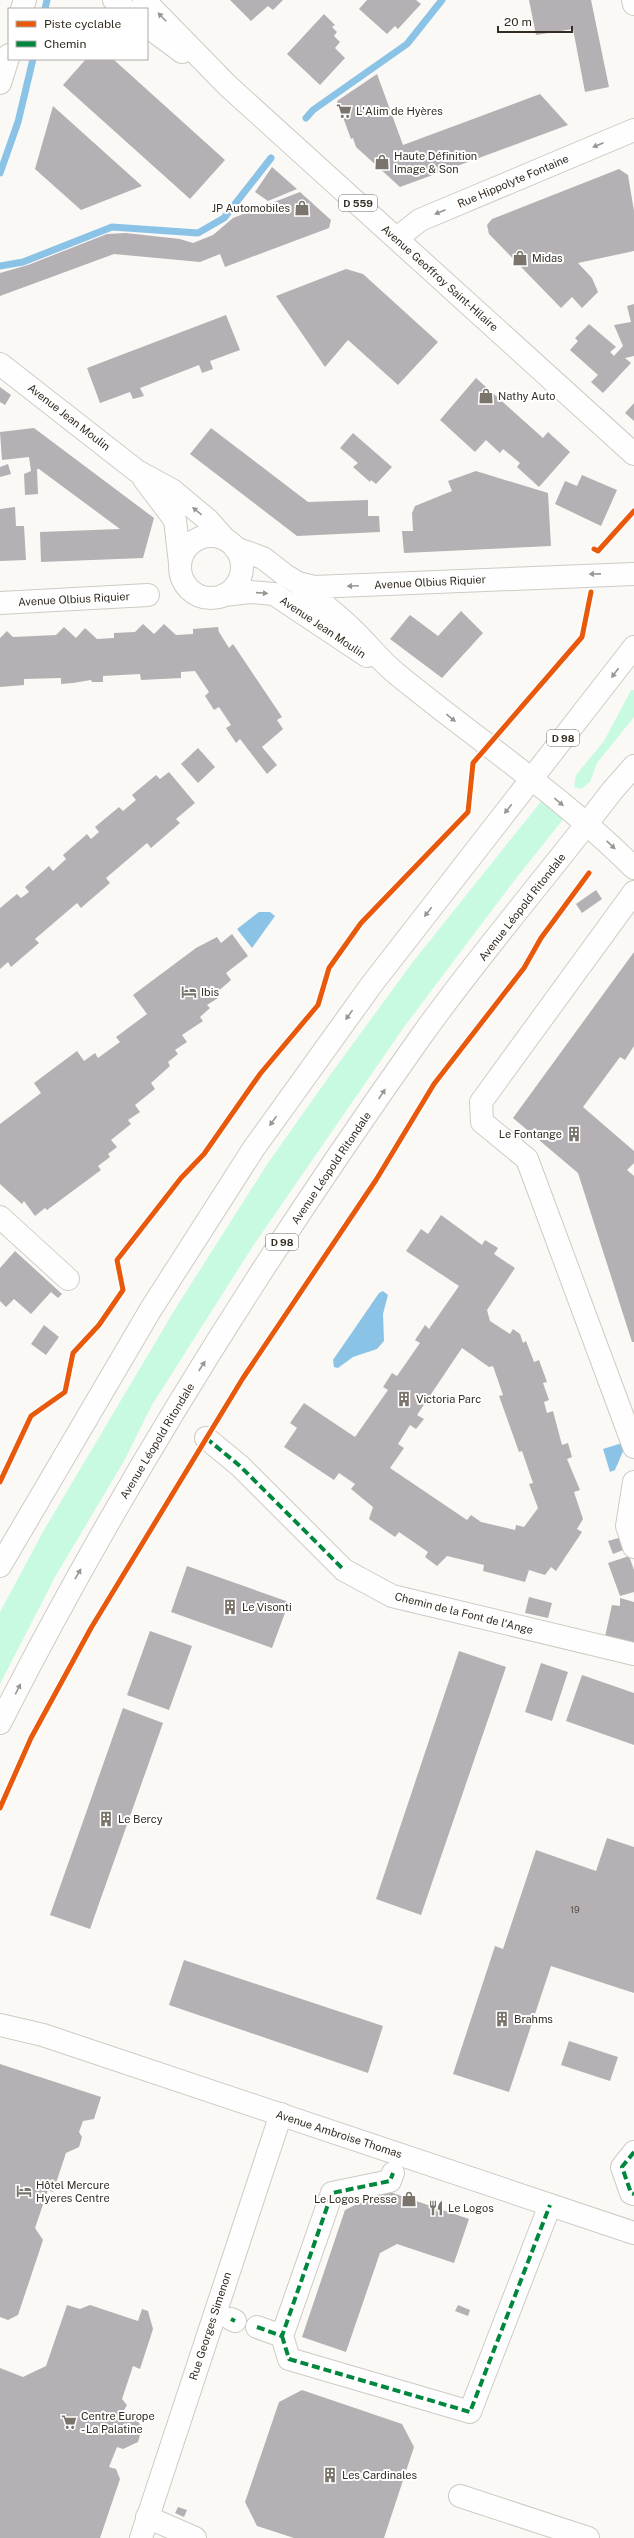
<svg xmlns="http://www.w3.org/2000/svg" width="634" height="2538" viewBox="0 0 634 2538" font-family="'Public Sans',sans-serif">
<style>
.green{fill:#c7fae1}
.water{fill:#8bc3e7}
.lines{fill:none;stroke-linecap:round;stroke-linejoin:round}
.stream{stroke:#8bc3e7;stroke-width:7}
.building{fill:#b5b0b3;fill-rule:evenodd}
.street-casing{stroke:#cfcac4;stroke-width:24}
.secondary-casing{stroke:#cfcac4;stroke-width:24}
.primary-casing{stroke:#cfcac4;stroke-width:24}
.highway-casing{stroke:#cfcac4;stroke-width:24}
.street{stroke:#fefefe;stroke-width:22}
.secondary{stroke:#fefefe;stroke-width:22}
.primary{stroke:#fefefe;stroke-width:22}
.highway{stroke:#fefefe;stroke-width:22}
.quiet{stroke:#00873e;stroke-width:4;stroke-dasharray:8 4;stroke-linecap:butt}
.cycleway-casing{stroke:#fff;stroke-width:8}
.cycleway{stroke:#e8590c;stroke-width:5}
.oneway{fill:#999590}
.labels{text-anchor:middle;stroke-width:4;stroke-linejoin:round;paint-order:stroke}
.number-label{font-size:9px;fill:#544d46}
.shield{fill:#fff;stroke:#716b64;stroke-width:1}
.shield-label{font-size:10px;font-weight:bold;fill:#342c22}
.poi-label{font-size:11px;fill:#342c22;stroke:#fff;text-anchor:start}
.street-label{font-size:11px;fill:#342c22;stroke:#fff}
</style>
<rect width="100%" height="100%" fill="#fbf9f6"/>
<path class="green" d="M631 690H634V717L597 763 590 782 581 789 574 787 576 775 604 741Z
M543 799 565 817 514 881 404 1027 253 1246 152 1405 124 1461 55 1577 0 1684V1612L44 1530 177 1306 268 1163 328 1078 412 963Z"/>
<path class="water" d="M259 912H270L275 916 252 948 237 929Z
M383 1291 388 1295 383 1314 384 1341 377 1349 353 1357 338 1368 334 1367 333 1360 379 1293Z
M622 1443 624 1449 615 1470 610 1472 603 1449Z"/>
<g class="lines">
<path class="stream" d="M45 9 47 0
M306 118 313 110 407 44 442 0
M0 173 18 122 33 59
M0 266 23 262 112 227 198 233 224 218 271 158"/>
</g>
<path class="building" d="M230 0H283L273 10 268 6 251 21Z
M367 0H416L421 4 398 29 395 26 387 34 359 9Z
M529 0H591L609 87 585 92 573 29 536 35Z
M324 14 335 25 332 27 337 32 334 36 340 42 335 48 345 58 320 85 287 54Z
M86 59H113L225 160 190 199 63 85Z
M377 74 403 145 540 94 568 125 400 187 356 147 353 138 351 139 337 101Z
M53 106 142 186 81 210 35 169Z
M272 167 297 189 268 201 255 192Z
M619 169 628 175 634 211V251L578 263 592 278 598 292 582 308 572 297 561 308 489 234 487 225 492 219Z
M300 192 331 220 329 228 225 267 220 254 200 262 114 254 0 296V273L28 265 107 234 126 233 180 239 193 243 213 235 233 218Z
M346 269 363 274 438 342 398 385 348 340 325 367 276 296Z
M634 304V356L625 358 631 363 603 393 591 382 598 375 570 350 578 341 575 338 589 324 616 347 610 352 614 356 623 346 614 325 631 322 627 306Z
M226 315 240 350 210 361 213 369 202 373 199 365 140 388 144 396 133 399 130 392 100 403 87 368Z
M476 378 543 438 548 432 570 452 539 487 517 467 520 463 503 449 500 453 486 440 475 452 440 420Z
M0 387 11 395 5 405 0 402Z
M634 403V421L625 413Z
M34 428 154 518 143 558 41 562 40 532 120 529 39 469H37L38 494 25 495 24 474 31 471 29 457 2 460 0 432Z
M211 428 308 502 368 500V516H379L380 532 297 536 190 454Z
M353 433 392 467 376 484 371 480 370 482 353 467 358 463 340 448Z
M8 464 11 474 0 477V467Z
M476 471 548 493 551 546 404 553 402 531H413L412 513 415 506 452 491 448 481Z
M582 475 617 490 601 526 555 504 565 481 577 486Z
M15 507 16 526H24L26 560 0 561V509Z
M461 611 483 633 442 678 390 639 410 615 438 636Z
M143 624 154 634 164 624 176 635 193 634V629L218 627 219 632 229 648 233 644 282 717 277 720 283 729 262 747 277 765 267 774 240 739 236 743 226 728 231 725 219 707 214 710 205 696 209 692 195 671 181 672V678L141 680 140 674 103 676V682H92L91 680 73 683 61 684V678L24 679V685L0 687V638L7 631 13 637 56 635 64 627 76 638 85 628 97 639 114 638V633L135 632Z
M198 748 215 767 198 783 181 764Z
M169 772 195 803 176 819 180 823 151 848 147 843 106 878 110 883 89 901 81 908 77 903 35 939 39 943 11 967 8 962 0 969V908L17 894 21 898 29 892 25 887 49 866 53 871 66 859 63 855 87 834 91 839 99 832 95 827 119 807 123 811 136 800 132 795 156 775 160 779Z
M596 890 602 899 582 913 576 904Z
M232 934 248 956 226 973 231 980 215 994 218 998 207 1005 210 1008 200 1017 203 1021 182 1035 187 1042 175 1050 178 1054 168 1062 170 1066 151 1083 155 1089 135 1105 140 1112 128 1120 131 1124 111 1140 117 1147 108 1154 110 1157 98 1166 101 1170 47 1210 45 1208 35 1216 24 1201 22 1204 0 1184V1124L41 1093 34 1083 77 1051 84 1061 95 1053 98 1058 120 1042 116 1037 147 1014 133 995 196 948 217 937 221 943Z
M634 952V1046L625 1060 620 1057 583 1107 634 1151V1163L627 1170 634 1176V1342H632L578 1173 513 1118Z
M441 1215 482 1245 485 1240 498 1248 494 1254 515 1268 487 1310 490 1321 510 1334 513 1329 520 1334 523 1343 526 1341 534 1362 539 1360 547 1382 543 1383 549 1400 544 1402 547 1413 553 1411 562 1445 568 1443 572 1457 567 1459 580 1490 574 1492 583 1519 577 1529 582 1532 556 1571 551 1567 545 1575 529 1570 525 1582 483 1571 484 1565 447 1556 437 1566 425 1557 428 1552 399 1532 395 1537 369 1519 373 1507 351 1489 355 1484 339 1473 334 1480 284 1447 297 1428 290 1423 304 1403 355 1437 388 1390 383 1387 392 1373 397 1376 420 1343 415 1340 425 1325 429 1329 459 1286 406 1251 421 1229 428 1234ZM462 1348 489 1367 493 1366 503 1395 499 1396 519 1452 522 1451 533 1483 529 1484 538 1508 524 1527 516 1525 515 1530 481 1522 471 1515 467 1520 390 1468 404 1448 398 1444 410 1425 416 1429 424 1419 417 1415Z
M15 1251 62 1294 58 1298 51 1292 31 1314 14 1299 6 1307 0 1301V1268Z
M44 1325 59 1337 46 1355 31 1344Z
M622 1537 626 1549 613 1554 608 1541Z
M629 1556 634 1570V1592L620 1596 608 1563Z
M187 1566 289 1602 272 1648 171 1612Z
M529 1597 552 1603 548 1618 525 1613Z
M620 1598 634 1602V1648L604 1641 612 1605 620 1606Z
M150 1631 192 1646 169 1710 127 1695Z
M459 1651 506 1667 421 1915 376 1899Z
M541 1663 568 1672 552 1721 525 1712Z
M582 1675 634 1693V1745L566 1721Z
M123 1708 163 1723 90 1929 50 1915Z
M607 1838 634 1847V1993L551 1966 509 2092 453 2074 495 1946 503 1949 536 1850 596 1871Z
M184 1960 383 2026 368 2073 169 2005Z
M569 2041 618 2057 610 2081 561 2065Z
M0 2064 101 2097 94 2119 83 2121 79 2132 82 2137 79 2147 66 2153 53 2192 48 2190 35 2228 43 2240 18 2315 8 2320 0 2317Z
M384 2190 469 2219 454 2263 397 2244 380 2253 346 2352 302 2337 345 2210Z
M67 2305 80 2309 90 2305 138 2321 142 2309 148 2311 153 2329 140 2369 133 2366 122 2399 127 2405 123 2412 135 2416 142 2428 138 2442 123 2449 117 2447 109 2467 116 2469 120 2479 100 2538H0V2368L23 2377 46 2366Z
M458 2305 470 2310 468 2316 455 2311Z
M302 2390 402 2424 414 2447 384 2538H294L257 2526 245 2502 279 2402Z
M178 2507 187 2510 184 2517 175 2513Z"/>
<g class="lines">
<g class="street-casing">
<path id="street" d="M633 0 634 4
M22 9 25 0
M0 83 9 55
M397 238 420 220 634 130
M0 364 137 471 172 490 208 520 225 539
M144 479 175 520 180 563
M180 567a31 31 0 1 1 62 0a31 31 0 1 1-62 0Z
M235 548 263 558 285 575 298 583 314 587 634 574
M298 583C316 599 336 613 353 630 368 644 381 662 398 675 476 739 562 796 634 868
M224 595 250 592 274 594 367 656
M0 603 148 595
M634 892 481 1102 482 1122 527 1159 634 1447
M0 1217 68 1279
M206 1438 240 1466 344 1570 392 1596 634 1654
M634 1482 627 1526 634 1547
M634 2152 622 2167 631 2193 634 2194
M231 2319 235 2321
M257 2327 282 2336 332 2193 390 2181 393 2173
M282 2336 289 2359 470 2412 550 2205
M460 2496 588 2538
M147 2517 195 2538
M141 2538 281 2114"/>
</g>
<g class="secondary-casing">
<path id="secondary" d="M0 2025 43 2035 634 2233"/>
</g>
<g class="primary-casing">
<path id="primary" d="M114 0 125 9
M144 0 228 86 634 454
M147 26 182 52"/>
</g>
<g class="highway-casing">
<path id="highway" d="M0 1566 151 1309 254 1148 372 984 634 647
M0 1723C122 1483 266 1255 422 1035 482 951 550 873 612 791L634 766"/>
</g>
<use href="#street" class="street"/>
<use href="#secondary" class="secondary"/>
<use href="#primary" class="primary"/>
<use href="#highway" class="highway"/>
<path class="quiet" d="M206 1438 240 1466 344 1570
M634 2152 622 2167 631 2193 634 2194
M231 2319 235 2321
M257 2327 282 2336 332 2193 390 2181 393 2173
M282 2336 289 2359 470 2412 550 2205"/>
<g class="cycleway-casing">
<path id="cycleway" d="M594 549 598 551 634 511
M0 1482 31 1416 65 1392 73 1353 99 1325 123 1290 117 1260 181 1178 204 1154 260 1074 318 1005 329 968 361 923 468 812 473 763 582 637 591 592
M0 1808 31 1738 91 1628 243 1378 376 1180 434 1084 524 968 541 938 589 873"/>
</g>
<use href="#cycleway" class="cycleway"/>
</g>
<defs><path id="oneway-solid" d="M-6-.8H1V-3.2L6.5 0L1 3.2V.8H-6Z"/></defs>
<g class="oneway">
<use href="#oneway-solid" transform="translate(162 17) rotate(-134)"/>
<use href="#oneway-solid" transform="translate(598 145) rotate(157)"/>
<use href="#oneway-solid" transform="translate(440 212) rotate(157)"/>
<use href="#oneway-solid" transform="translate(197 511) rotate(-141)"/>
<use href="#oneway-solid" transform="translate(595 574) rotate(179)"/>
<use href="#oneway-solid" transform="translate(353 586) rotate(177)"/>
<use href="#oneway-solid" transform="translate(262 593) rotate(4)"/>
<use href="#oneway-solid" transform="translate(615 673) rotate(127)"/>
<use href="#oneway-solid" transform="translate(451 718) rotate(39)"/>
<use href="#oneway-solid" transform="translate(559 802) rotate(40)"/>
<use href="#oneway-solid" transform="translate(508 809) rotate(128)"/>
<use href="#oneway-solid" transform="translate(611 845) rotate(43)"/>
<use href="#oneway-solid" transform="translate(428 912) rotate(128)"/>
<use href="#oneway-solid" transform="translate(349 1015) rotate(126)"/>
<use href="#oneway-solid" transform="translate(382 1094) rotate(-56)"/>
<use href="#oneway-solid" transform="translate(273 1121) rotate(126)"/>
<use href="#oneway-solid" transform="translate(202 1366) rotate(-57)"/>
<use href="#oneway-solid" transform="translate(78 1574) rotate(-60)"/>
<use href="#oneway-solid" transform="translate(18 1689) rotate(-63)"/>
</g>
<defs>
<g id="supermarket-bare" transform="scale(1.2)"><path d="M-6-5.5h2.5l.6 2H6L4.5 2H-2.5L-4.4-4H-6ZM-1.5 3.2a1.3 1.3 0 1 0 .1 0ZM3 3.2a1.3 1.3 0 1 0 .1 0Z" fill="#7a746c" stroke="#fff" stroke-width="2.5" paint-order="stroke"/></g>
<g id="shop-bare" transform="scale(1.2)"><path d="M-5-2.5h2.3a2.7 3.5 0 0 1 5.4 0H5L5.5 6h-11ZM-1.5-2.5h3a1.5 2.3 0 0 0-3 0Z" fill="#7a746c" stroke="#fff" stroke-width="2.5" paint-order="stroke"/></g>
<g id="hotel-bare" transform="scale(1.2)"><path d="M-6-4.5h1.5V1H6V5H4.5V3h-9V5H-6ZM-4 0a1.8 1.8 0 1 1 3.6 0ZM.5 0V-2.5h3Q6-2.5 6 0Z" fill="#7a746c" stroke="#fff" stroke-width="2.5" paint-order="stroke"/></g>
<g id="building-bare" transform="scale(1.2)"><path d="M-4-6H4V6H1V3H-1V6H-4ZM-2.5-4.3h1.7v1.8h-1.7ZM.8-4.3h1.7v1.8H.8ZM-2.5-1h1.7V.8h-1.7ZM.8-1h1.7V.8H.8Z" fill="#7a746c" stroke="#fff" stroke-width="2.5" paint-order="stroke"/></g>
<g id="restaurant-bare" transform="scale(1.2)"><path d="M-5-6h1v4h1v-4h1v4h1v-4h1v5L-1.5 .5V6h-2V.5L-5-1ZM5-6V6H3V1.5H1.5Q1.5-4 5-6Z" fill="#7a746c" stroke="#fff" stroke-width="2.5" paint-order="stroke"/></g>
</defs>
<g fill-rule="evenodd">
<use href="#supermarket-bare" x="344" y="111"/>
<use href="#shop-bare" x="382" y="162"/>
<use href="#shop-bare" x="302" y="208"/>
<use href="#shop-bare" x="520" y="258"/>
<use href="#shop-bare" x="486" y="396"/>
<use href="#hotel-bare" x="189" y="992"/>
<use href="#building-bare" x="574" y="1134"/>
<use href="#building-bare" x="404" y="1399"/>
<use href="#building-bare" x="230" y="1607"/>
<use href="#building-bare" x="106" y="1819"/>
<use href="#building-bare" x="502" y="2019"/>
<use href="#hotel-bare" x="24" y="2191"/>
<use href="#shop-bare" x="409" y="2199"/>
<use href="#restaurant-bare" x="436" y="2208"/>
<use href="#supermarket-bare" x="69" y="2422"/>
<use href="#building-bare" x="330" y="2475"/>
</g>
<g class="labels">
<g class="number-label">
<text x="575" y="1913">19</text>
</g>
<g class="shield">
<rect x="339" y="195" width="38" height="16" rx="3"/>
<rect x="547" y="730" width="32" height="16" rx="3"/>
<rect x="266" y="1234" width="32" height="16" rx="3"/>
</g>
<g class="shield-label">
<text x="358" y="207">D 559</text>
<text x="563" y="742">D 98</text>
<text x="282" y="1246">D 98</text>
</g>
<g class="poi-label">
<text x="356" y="115">L'Alim de Hyères</text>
<text x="394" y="160">Haute Définition<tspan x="394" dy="13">Image &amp; Son</tspan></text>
<text x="290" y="212" text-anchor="end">JP Automobiles</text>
<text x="532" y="262">Midas</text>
<text x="498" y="400">Nathy Auto</text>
<text x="201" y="996">Ibis</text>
<text x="562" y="1138" text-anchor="end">Le Fontange</text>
<text x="416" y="1403">Victoria Parc</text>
<text x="242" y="1611">Le Visonti</text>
<text x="118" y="1823">Le Bercy</text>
<text x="514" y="2023">Brahms</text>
<text x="36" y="2189">Hôtel Mercure<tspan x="36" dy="13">Hyeres Centre</tspan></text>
<text x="397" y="2203" text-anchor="end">Le Logos Presse</text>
<text x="448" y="2212">Le Logos</text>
<text x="81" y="2420">Centre Europe<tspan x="81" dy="13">- La Palatine</tspan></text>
<text x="342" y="2479">Les Cardinales</text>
</g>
<g class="street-label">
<text transform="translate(513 181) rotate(-23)" y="4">Rue Hippolyte Fontaine</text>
<text transform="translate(440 278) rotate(42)" y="4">Avenue Geoffroy Saint-Hilaire</text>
<text transform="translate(69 417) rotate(38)" y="4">Avenue Jean Moulin</text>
<text transform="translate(430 582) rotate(-3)" y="4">Avenue Olbius Riquier</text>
<text transform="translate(74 599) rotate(-3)" y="4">Avenue Olbius Riquier</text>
<text transform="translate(323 627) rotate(34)" y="4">Avenue Jean Moulin</text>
<text transform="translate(522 907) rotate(-52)" y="4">Avenue Léopold Ritondale</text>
<text transform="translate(331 1168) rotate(-56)" y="4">Avenue Léopold Ritondale</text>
<text transform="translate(157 1441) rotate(-59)" y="4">Avenue Léopold Ritondale</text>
<text transform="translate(464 1613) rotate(14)" y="4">Chemin de la Font de l'Ange</text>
<text transform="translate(339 2134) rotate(18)" y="4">Avenue Ambroise Thomas</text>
<text transform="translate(210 2326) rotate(-72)" y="4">Rue Georges Simenon</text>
</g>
</g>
<rect x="8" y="8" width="140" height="52" fill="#ffffff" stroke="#aeaba7"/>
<rect x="16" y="21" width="20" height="6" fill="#e8590c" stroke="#aeaba7"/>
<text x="44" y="28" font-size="12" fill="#342c22">Piste cyclable</text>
<rect x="16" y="41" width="20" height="6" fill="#00873e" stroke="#aeaba7"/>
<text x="44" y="48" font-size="12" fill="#342c22">Chemin</text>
<path d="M498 26v6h74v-6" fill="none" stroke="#342c22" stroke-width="2"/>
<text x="504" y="26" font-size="12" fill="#342c22" stroke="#ffffff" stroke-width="3" paint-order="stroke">20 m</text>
</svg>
